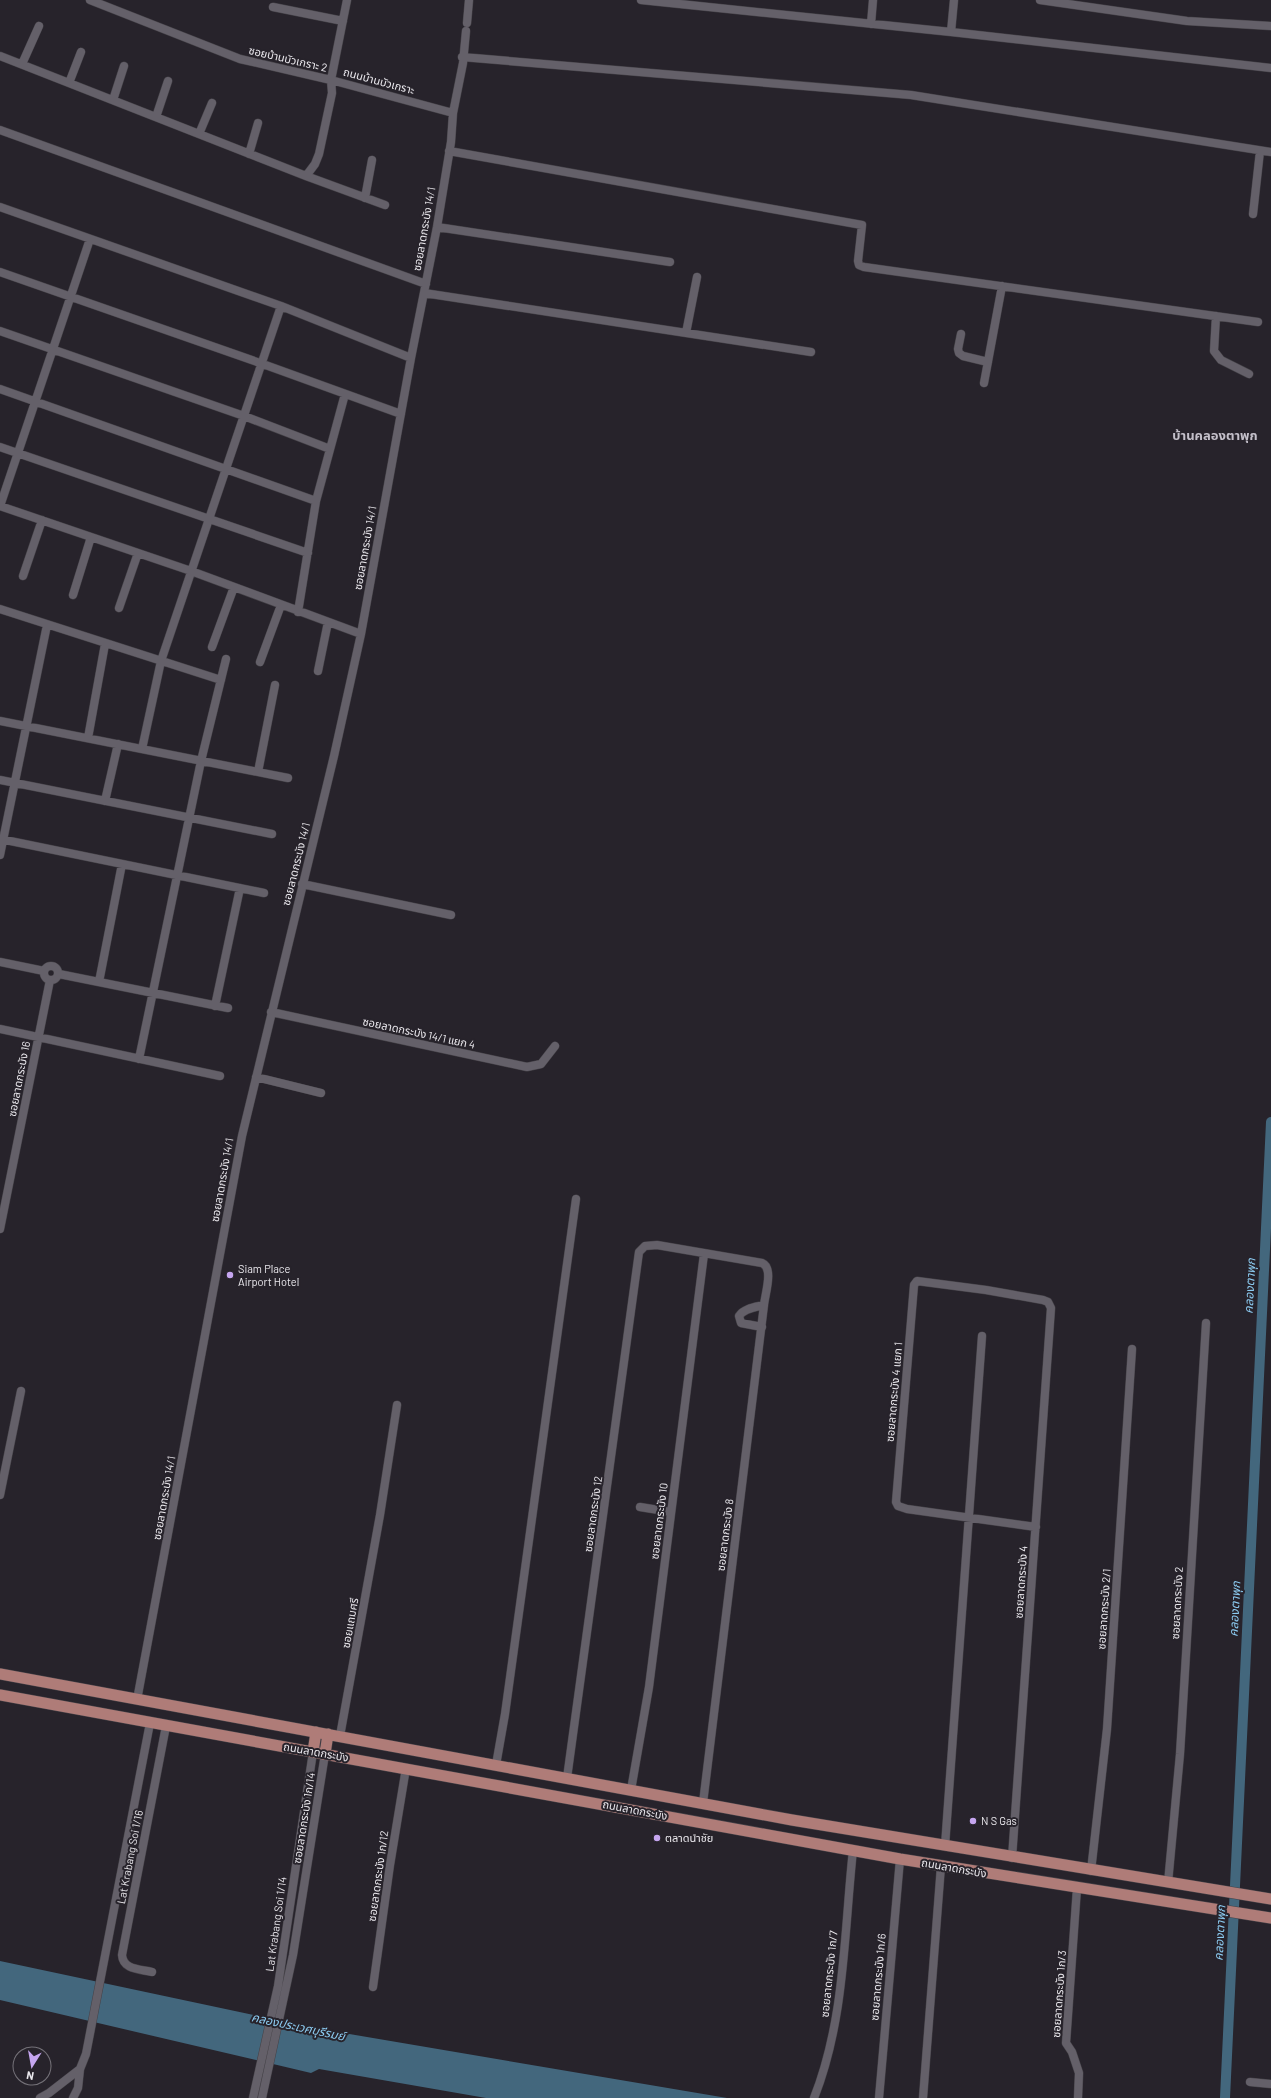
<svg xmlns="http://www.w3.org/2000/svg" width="1271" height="2098" viewBox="0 0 1271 2098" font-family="Barlow,'Noto Sans Thai',sans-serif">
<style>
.water{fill:#43677d}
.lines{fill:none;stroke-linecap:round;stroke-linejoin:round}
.canal{stroke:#43677d;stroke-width:10}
.minor-casing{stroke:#454248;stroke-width:9}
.primary-casing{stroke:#454248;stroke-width:12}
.minor{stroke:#646069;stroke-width:8}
.primary{stroke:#af7c78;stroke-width:11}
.poi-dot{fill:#c6a6f0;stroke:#27232b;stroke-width:1.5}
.labels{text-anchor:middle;stroke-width:4;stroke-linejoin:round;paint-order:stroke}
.street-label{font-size:11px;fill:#ebe9ee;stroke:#27232b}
.poi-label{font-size:11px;fill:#ebe9ee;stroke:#27232b;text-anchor:start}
.water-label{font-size:12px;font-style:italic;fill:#8ccbf1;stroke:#27232b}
.quarter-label{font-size:13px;font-weight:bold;fill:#c4c0ca;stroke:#27232b}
</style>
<rect width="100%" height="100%" fill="#27232b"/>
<path class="water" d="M0 1961 314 2028 727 2098H486L319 2069 311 2073 0 2000Z"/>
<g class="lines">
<path class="canal" d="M1225 2098 1271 1122"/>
<g class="minor-casing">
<path id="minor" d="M90 0 240 59 331 80 332 93 319 154 315 164 306 176
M347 0 331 80 453 113
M641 0 951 32 1271 68
M1040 0 1187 21 1271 26
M273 7 343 21
M467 23 469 0
M871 24 873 0
M951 32 954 0
M0 56 306 176 385 205
M462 57 911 95 1271 152
M22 64 39 26
M69 83 81 52
M113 100 124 66
M156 117 168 81
M0 130 426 284
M199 134 212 103
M449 151 862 225 858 261 859 265 864 267 1258 322
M249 154 258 123
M365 198 372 160
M0 207 281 306 411 358
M1253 214 1260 151
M437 227 670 262
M90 239 0 506 191 571 361 634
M0 272 260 363 401 414
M424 293 811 352
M1216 316 1214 351 1221 360 1249 374
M0 331 244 416 330 449
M686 333 697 277
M961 334 958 349 959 353 963 356 988 362
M984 383 1002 286
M0 389 316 501
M0 447 308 553
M23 576 42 520
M73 595 91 537
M119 608 138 553
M0 609 221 680
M298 612 316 501 345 394
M212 647 234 587
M260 662 281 605
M318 671 328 622
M0 721 288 778
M88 738 105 644
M142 749 161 661 281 306
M258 772 275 685
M0 780 272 834
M105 801 118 744
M0 839 264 893
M0 855 47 625
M302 884 451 915
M0 962 44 971
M44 973a7 7 0 1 1 14 0a7 7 0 1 1-14 0Z
M59 974 228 1008
M99 982 122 864
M215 1006 240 888
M271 1012 527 1067 541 1064 555 1046
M0 1029 220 1076
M139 1059 201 761 226 659
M256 1077 321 1093
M0 1229 50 980
M762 1327 741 1323 739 1316C744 1308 756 1307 764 1305
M0 1495 21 1391
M640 1507 671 1512
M137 1700 242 1136 334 756 361 634 411 358 437 227 451 142 453 113 463 63 466 31
M340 1736 380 1515 397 1405
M496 1765 505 1714 576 1199
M567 1778 639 1252 645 1246 657 1245 762 1263C774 1268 765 1294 764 1305L703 1803
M631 1790 649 1687 704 1254
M945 1846 982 1336
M1012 1858 1051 1308 1048 1302 1043 1300 986 1290 917 1281 914 1285 896 1502 898 1506 907 1509 1036 1527
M1091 1871 1107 1729 1132 1349
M1168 1883 1180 1754 1206 1323
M1077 1888 1066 2043 1072 2052 1079 2073 1078 2098
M152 1972C140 1969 123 1970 122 1955L166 1726
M373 1987 390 1865 406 1768
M1250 2082 1271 2084
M40 2098 49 2093 80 2069
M73 2098 78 2088 80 2069 86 2054 150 1723
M253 2098 278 1986 313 1752
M262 2098 293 1955 325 1754
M814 2098C845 2020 844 1933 853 1850
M879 2098 900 1859
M923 2098 941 1866"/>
</g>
<g class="primary-casing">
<path id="primary" d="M0 1674 792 1820 1271 1899
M0 1695 900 1859 1271 1918
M313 1752 316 1732
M325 1754 328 1734"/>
</g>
<use href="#minor" class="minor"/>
<use href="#primary" class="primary"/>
</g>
<g class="poi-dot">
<circle cx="230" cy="1275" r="4"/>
<circle cx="973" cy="1821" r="4"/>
<circle cx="657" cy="1838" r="4"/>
</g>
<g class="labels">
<g class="street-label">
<text transform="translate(288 59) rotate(13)" y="4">ซอยบ้านบัวเกราะ 2</text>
<text transform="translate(379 81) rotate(15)" y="4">ถนนบ้านบัวเกราะ</text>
<text transform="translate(424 229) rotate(-80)" y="4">ซอยลาดกระบัง 14/1</text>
<text transform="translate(365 548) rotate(-80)" y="4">ซอยลาดกระบัง 14/1</text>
<text transform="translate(296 864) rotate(-76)" y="4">ซอยลาดกระบัง 14/1</text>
<text transform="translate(419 1033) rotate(12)" y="4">ซอยลาดกระบัง 14/1 แยก 4</text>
<text transform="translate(19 1079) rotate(-79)" y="4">ซอยลาดกระบัง 16</text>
<text transform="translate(222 1180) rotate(-80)" y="4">ซอยลาดกระบัง 14/1</text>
<text transform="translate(894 1392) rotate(-85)" y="4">ซอยลาดกระบัง 4 แยก 1</text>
<text transform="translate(164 1498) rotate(-80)" y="4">ซอยลาดกระบัง 14/1</text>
<text transform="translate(593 1514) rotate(-82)" y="4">ซอยลาดกระบัง 12</text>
<text transform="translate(659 1521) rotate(-83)" y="4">ซอยลาดกระบัง 10</text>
<text transform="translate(725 1535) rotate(-83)" y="4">ซอยลาดกระบัง 8</text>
<text transform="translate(1021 1582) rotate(-86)" y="4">ซอยลาดกระบัง 4</text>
<text transform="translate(1177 1603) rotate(-87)" y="4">ซอยลาดกระบัง 2</text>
<text transform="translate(1104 1609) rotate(-86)" y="4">ซอยลาดกระบัง 2/1</text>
<text transform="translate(350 1623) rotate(-80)" y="4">ซอยแถมศรี</text>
<text transform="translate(316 1752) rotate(10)" y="4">ถนนลาดกระบัง</text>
<text transform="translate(635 1810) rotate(11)" y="4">ถนนลาดกระบัง</text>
<text transform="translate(304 1818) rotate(-81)" y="4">ซอยลาดกระบัง 1ก/14</text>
<text transform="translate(130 1857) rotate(-79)" y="4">Lat Krabang Soi 1/16</text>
<text transform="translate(954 1868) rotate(10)" y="4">ถนนลาดกระบัง</text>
<text transform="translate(378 1876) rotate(-82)" y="4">ซอยลาดกระบัง 1ก/12</text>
<text transform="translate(276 1924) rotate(-82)" y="4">Lat Krabang Soi 1/14</text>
<text transform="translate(829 1974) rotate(-84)" y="4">ซอยลาดกระบัง 1ก/7</text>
<text transform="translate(878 1977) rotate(-85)" y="4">ซอยลาดกระบัง 1ก/6</text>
<text transform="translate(1059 1994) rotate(-86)" y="4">ซอยลาดกระบัง 1ก/3</text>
</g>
<g class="poi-label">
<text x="238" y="1273">Siam Place<tspan x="238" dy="13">Airport Hotel</tspan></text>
<text x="981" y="1825">N S Gas</text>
<text x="665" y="1842">ตลาดนำชัย</text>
</g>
<g class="water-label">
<text transform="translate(1250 1286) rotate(-87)" y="4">คลองตาพุก</text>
<text transform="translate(1235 1609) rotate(-87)" y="4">คลองตาพุก</text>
<text transform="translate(1220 1933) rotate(-87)" y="4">คลองตาพุก</text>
<text transform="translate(298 2027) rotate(12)" y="4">คลองประเวศบุรีรมย์</text>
</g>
<g class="quarter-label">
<text x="1215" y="440">บ้านคลองตาพุก</text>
</g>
</g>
<g transform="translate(32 2066) rotate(191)"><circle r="19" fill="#27232b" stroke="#757279"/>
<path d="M0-3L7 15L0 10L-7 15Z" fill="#c6a6f0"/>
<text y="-6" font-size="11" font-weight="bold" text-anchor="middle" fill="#ebe9ee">N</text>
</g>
</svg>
